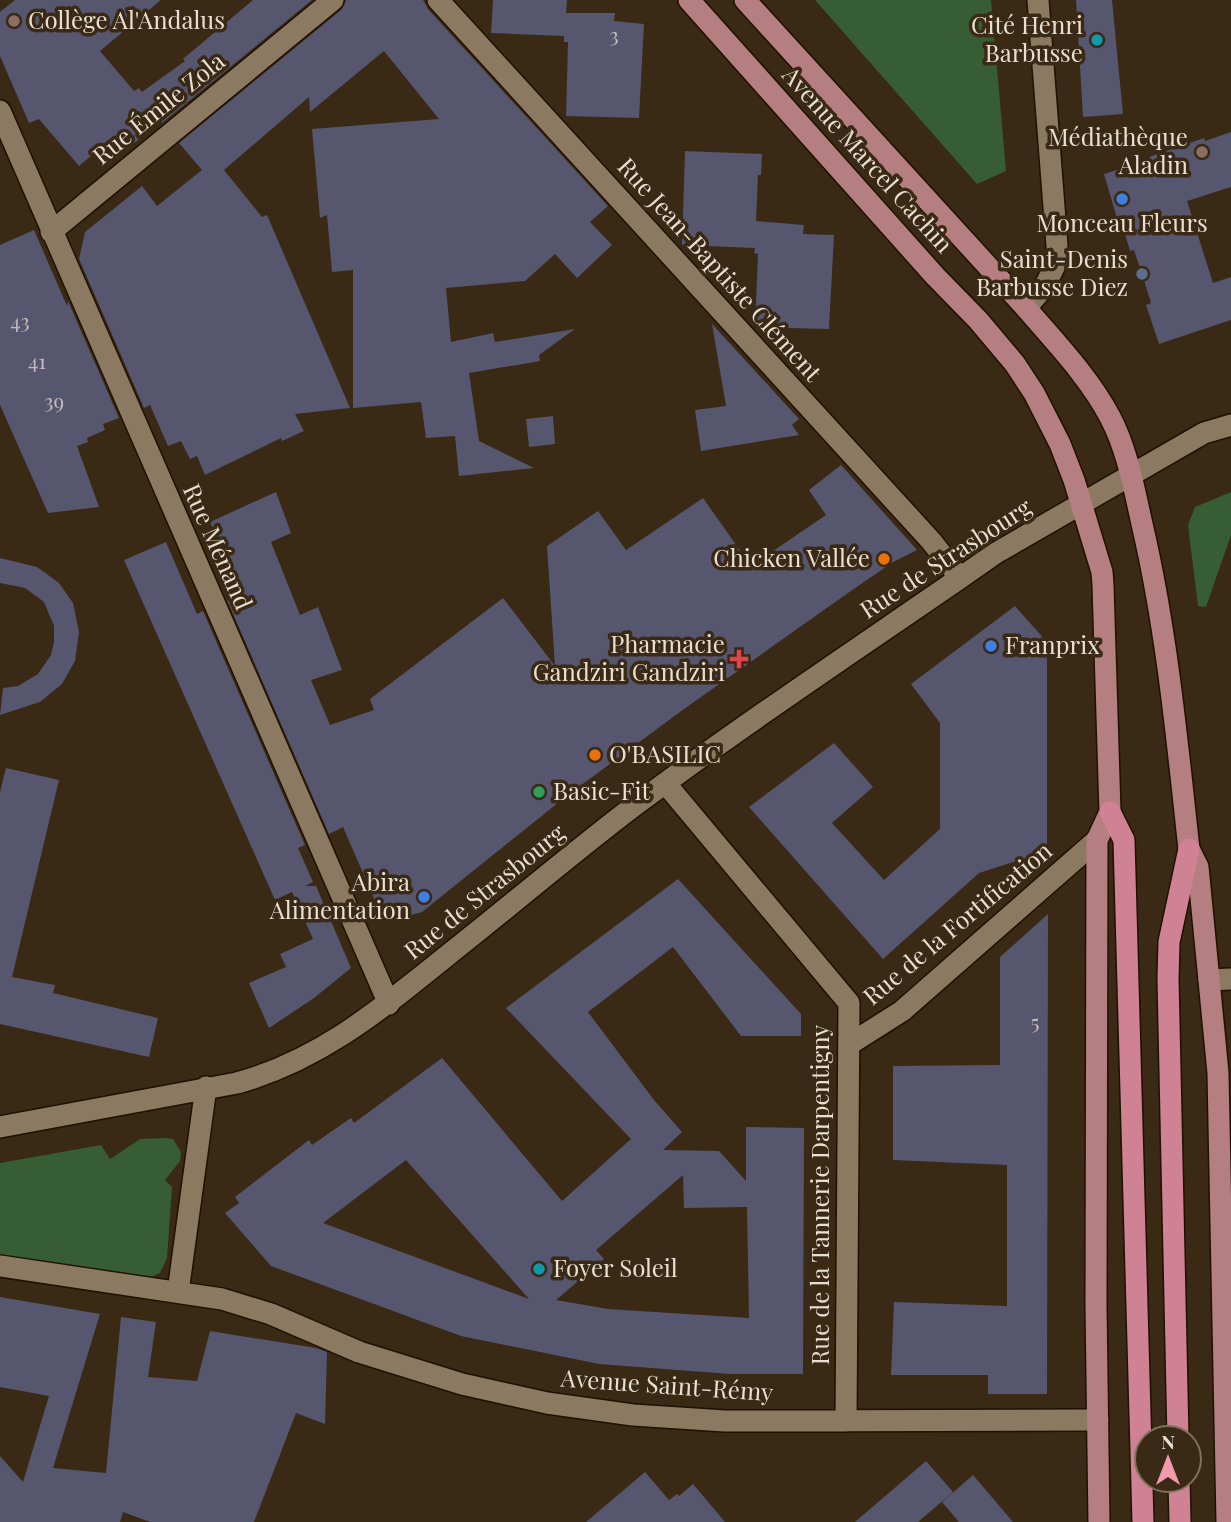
<svg xmlns="http://www.w3.org/2000/svg" width="1231" height="1522" viewBox="0 0 1231 1522" font-family="'Playfair Display',serif">
<style>
.green{fill:#375d34}
.building{fill:#56566f;fill-rule:evenodd}
.lines{fill:none;stroke-linecap:round;stroke-linejoin:round}
.minor-casing{stroke:#201101;stroke-width:24}
.major-casing{stroke:#201101;stroke-width:24}
.highway-casing{stroke:#201101;stroke-width:24}
.minor{stroke:#8c7962;stroke-width:21}
.major{stroke:#b57e81;stroke-width:21}
.highway{stroke:#d08295;stroke-width:21}
.education-dot{fill:#8d6e63;stroke:#392915;stroke-width:2.5}
.culture-dot{fill:#0f9aa8;stroke:#392915;stroke-width:2.5}
.shop-dot{fill:#3f7fe0;stroke:#392915;stroke-width:2.5}
.service-dot{fill:#5c6f8a;stroke:#392915;stroke-width:2.5}
.food-dot{fill:#e8710a;stroke:#392915;stroke-width:2.5}
.health-dot{fill:#e0444e;stroke:#392915;stroke-width:2.5}
.leisure-dot{fill:#2e9e5b;stroke:#392915;stroke-width:2.5}
.labels{text-anchor:middle;stroke-width:7;stroke-linejoin:round;paint-order:stroke}
.number-label{font-size:21px;fill:#c4bcb8}
.poi-label{font-size:24px;fill:#e8ded1;stroke:#392915;text-anchor:end}
.street-label{font-size:24px;fill:#e8ded1;stroke:#392915}
</style>
<rect width="100%" height="100%" fill="#392915"/>
<path class="green" d="M815 0H991L1006 171 977 184Z
M1231 492V535L1206 607 1198 606 1188 525 1195 507Z
M164 1138 173 1139 181 1152 180 1161 165 1180 172 1187 167 1258 160 1273 147 1279 0 1257V1163L101 1145 110 1159 140 1139Z"/>
<path class="building" d="M15 0H161L100 51 134 91 139 88 142 92 185 61 183 59 253 0H312L162 123 161 121 108 165 97 151 79 166 39 119 29 123 0 56V12Z
M346 0H423L428 9 608 206 590 222 612 245 577 278 555 254 525 281 446 288 451 342 493 333 495 342 575 329 539 355 540 361 469 373 479 441 534 468 459 476 455 436 426 438 421 402 353 408V270L332 272 327 215 320 218 312 129 439 119 384 51 310 112 309 97 224 170 262 217 267 215 350 408 295 414 304 431 282 441 281 438 205 475 197 456 190 459 181 441 168 446 150 405 144 408 79 259 85 232 142 186 157 206 202 170 179 143 341 10Z
M493 0H567L566 13H615L614 21 644 24 639 118 566 116 568 42H564V36L491 33Z
M1076 0H1112L1123 114 1083 117Z
M1231 132V187L1187 201 1213 283 1231 277V320L1159 344 1146 305 1151 303 1142 274 1134 250 1130 251 1122 224 1119 225 1104 174 1150 160 1149 157 1204 138 1205 141Z
M685 151 762 154 761 175H758L756 221 804 225 803 234 834 235 829 329 755 327 758 254 754 253 755 248 682 245Z
M34 230 67 306 68 301 119 418 103 424 105 430 87 438 88 442 77 446 99 507 48 513 0 405V245Z
M712 324 799 419 792 425 799 435 701 451 695 410 726 406Z
M553 416 555 444 529 447 526 419Z
M841 465 917 550 893 562 848 593 684 709 564 798 422 912 411 915 392 914 376 903 343 827 329 834 227 600 240 594 210 522 276 492 291 533 271 542 300 615 318 607 342 670 311 680 330 725 374 710 370 699 503 598 555 666 547 546 598 511 626 550 703 498 751 566 826 515 809 490Z
M166 542 197 614 203 611 305 845 298 848 313 882 305 886H316L351 968 314 998 269 1028 249 983 286 967 280 954 313 939 292 892 275 900 124 560Z
M0 558 37 567 59 583 73 603 79 632 75 661 62 684 40 702 0 715 3 688 18 686 38 674 51 655 54 642V626L44 602 25 588 0 583Z
M1015 606 1047 642V851L979 873 883 959 749 807 834 743 873 787 832 823 884 880 940 829V723L911 684Z
M6 768 59 780 12 977 55 985 53 993 158 1018 149 1057 0 1024V792Z
M678 879 801 1014V1036H741L673 947 588 1012 654 1100 682 1132 663 1150 719 1151 746 1181V1127L804 1128 803 1374H730L599 1364 461 1336 271 1266 225 1213 239 1203 235 1197 309 1140 312 1145 351 1118 354 1123 442 1058 562 1201 631 1139 506 1008ZM406 1160 529 1299 323 1223ZM683 1175 684 1208 747 1207 749 1318 608 1309 556 1300 604 1259 596 1250Z
M1048 914 1047 1394H988V1375H891L894 1302 1007 1306V1165L893 1160V1066L1000 1065V957Z
M0 1297 100 1314 53 1468 106 1473 121 1317 156 1322 148 1377 197 1381 210 1331 316 1348 327 1352 325 1424 296 1413 254 1522H150L123 1512 120 1522H0V1456L23 1482 49 1396 0 1387Z
M926 1461 953 1492 918 1522H855Z
M645 1472 669 1500 677 1494 679 1496 693 1484 725 1522H586Z
M973 1475 1013 1522H959L942 1502Z"/>
<g class="lines">
<g class="minor-casing">
<path id="minor" d="M438 0 932 542 960 578
M0 111 389 1004
M51 232 333 0
M1026 308 1045 286 1058 259 1038 0
M666 784 849 1003 846 1421
M1209 980 1231 979
M850 1044 902 1011 1097 840
M0 1127 237 1083C321 1060 382 1008 448 955 510 906 571 854 634 806 740 727 851 653 960 578L996 553 1204 433 1231 425
M0 1266 222 1299 271 1314 359 1352 462 1384 547 1403 633 1415 725 1421 1098 1420
M178 1292 206 1087"/>
</g>
<g class="major-casing">
<path id="major" d="M689 0 935 276 978 320 1015 364 1034 393 1060 444 1074 480 1102 572 1103 585 1110 812 1097 840 1096 1305 1099 1522
M745 0 1026 308C1055 342 1089 377 1110 417 1127 449 1134 488 1142 524 1167 631 1177 740 1189 849L1198 867 1218 1073 1227 1522"/>
</g>
<g class="highway-casing">
<path id="highway" d="M1110 812 1124 840 1143 1522
M1178 1438 1168 979 1169 942 1189 849
M1179 1480 1180 1522"/>
</g>
<use href="#minor" class="minor"/>
<use href="#major" class="major"/>
<use href="#highway" class="highway"/>
</g>
<g class="education-dot">
<circle cx="14" cy="21" r="7"/>
<circle cx="1202" cy="152" r="7"/>
</g>
<g class="culture-dot">
<circle cx="1097" cy="40" r="7"/>
<circle cx="539" cy="1269" r="7"/>
</g>
<g class="shop-dot">
<circle cx="1122" cy="199" r="7"/>
<circle cx="991" cy="646" r="7"/>
<circle cx="424" cy="897" r="7"/>
</g>
<circle class="service-dot" cx="1142" cy="274" r="7"/>
<g class="food-dot">
<circle cx="884" cy="559" r="7"/>
<circle cx="595" cy="755" r="7"/>
</g>
<path class="health-dot" d="M735.5 648.5h7v7h7v7h-7v7h-7v-7h-7v-7h7z"/>
<circle class="leisure-dot" cx="539" cy="792" r="7"/>
<g class="labels">
<g class="number-label">
<text x="614" y="43">3</text>
<text x="20" y="329">43</text>
<text x="37" y="369">41</text>
<text x="54" y="409">39</text>
<text x="1035" y="1030">5</text>
</g>
<g class="poi-label">
<text x="28" y="29" text-anchor="start">Collège Al'Andalus</text>
<text x="1083" y="34">Cité Henri<tspan x="1083" dy="28">Barbusse</tspan></text>
<text x="1188" y="146">Médiathèque<tspan x="1188" dy="28">Aladin</tspan></text>
<text x="1122" y="232" text-anchor="middle">Monceau Fleurs</text>
<text x="1128" y="268">Saint-Denis<tspan x="1128" dy="28">Barbusse Diez</tspan></text>
<text x="870" y="567">Chicken Vallée</text>
<text x="725" y="653">Pharmacie<tspan x="725" dy="28">Gandziri Gandziri</tspan></text>
<text x="1005" y="654" text-anchor="start">Franprix</text>
<text x="609" y="763" text-anchor="start">O'BASILIC</text>
<text x="553" y="800" text-anchor="start">Basic-Fit</text>
<text x="410" y="891">Abira<tspan x="410" dy="28">Alimentation</tspan></text>
<text x="553" y="1277" text-anchor="start">Foyer Soleil</text>
</g>
<g class="street-label">
<text transform="translate(159 109) rotate(-39)" y="8">Rue Émile Zola</text>
<text transform="translate(867 160) rotate(48)" y="8">Avenue Marcel Cachin</text>
<text transform="translate(719 270) rotate(48)" y="8">Rue Jean-Baptiste Clément</text>
<text transform="translate(217 547) rotate(66)" y="8">Rue Ménand</text>
<text transform="translate(946 559) rotate(-33)" y="8">Rue de Strasbourg</text>
<text transform="translate(485 892) rotate(-39)" y="8">Rue de Strasbourg</text>
<text transform="translate(958 924) rotate(-40)" y="8">Rue de la Fortification</text>
<text transform="translate(821 1195) rotate(-90)" y="8">Rue de la Tannerie Darpentigny</text>
<text transform="translate(667 1386) rotate(4)" y="8">Avenue Saint-Rémy</text>
</g>
</g>
<g transform="translate(1168 1459)"><circle r="33" fill="#392915" stroke="#7f7160" stroke-width="2"/>
<path d="M0-5L12 26L0 18L-12 26Z" fill="#f29aad"/>
<text y="-10" font-size="19" font-weight="bold" text-anchor="middle" fill="#e8ded1">N</text>
</g>
</svg>
